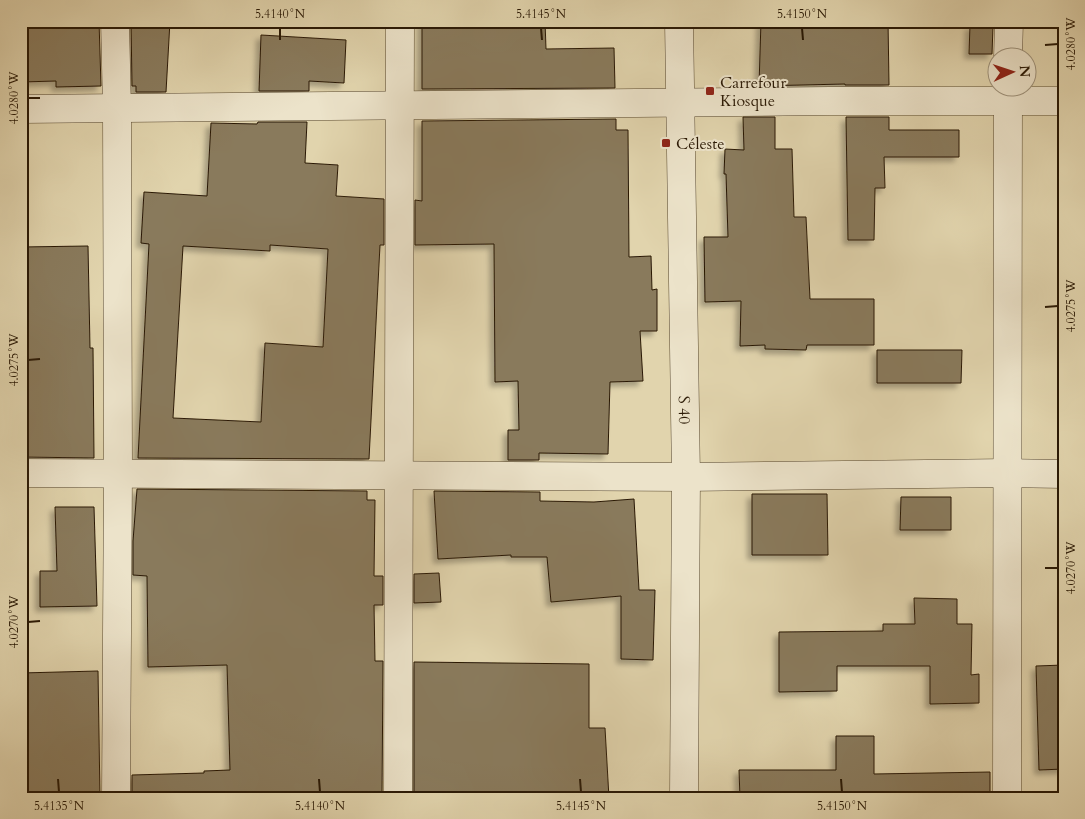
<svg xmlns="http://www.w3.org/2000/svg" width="1085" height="819" viewBox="0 0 1085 819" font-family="Cardo,serif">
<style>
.building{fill:#897a5c;stroke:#2a1905;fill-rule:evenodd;filter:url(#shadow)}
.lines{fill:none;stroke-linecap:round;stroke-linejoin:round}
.minor-casing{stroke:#58482f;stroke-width:29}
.minor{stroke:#ece3ca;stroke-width:28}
.ticks{fill:none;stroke:#2a1905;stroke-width:2}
.poi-dot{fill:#8f2418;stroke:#ece3ca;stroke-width:2}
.labels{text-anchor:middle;stroke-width:4;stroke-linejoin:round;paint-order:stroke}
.poi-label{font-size:16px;fill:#2a1905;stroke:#ece3ca;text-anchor:start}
.street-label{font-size:16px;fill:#2a1905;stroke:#ece3ca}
.neatline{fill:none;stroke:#2a1905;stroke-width:2}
.ticks-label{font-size:12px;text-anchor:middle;fill:#2a1905}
</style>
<defs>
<filter id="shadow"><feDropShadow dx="-4.5" dy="4.5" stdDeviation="2.5" flood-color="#0004"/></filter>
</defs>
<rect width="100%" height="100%" fill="#e1d4ad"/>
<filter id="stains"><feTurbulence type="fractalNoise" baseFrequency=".004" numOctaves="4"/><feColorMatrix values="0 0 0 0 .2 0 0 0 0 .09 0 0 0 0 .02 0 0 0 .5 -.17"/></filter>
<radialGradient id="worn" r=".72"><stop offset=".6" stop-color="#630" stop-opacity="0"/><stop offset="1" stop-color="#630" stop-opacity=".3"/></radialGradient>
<path class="building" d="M21 21H99L101 86 56 87V81L21 82Z
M131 21H170L166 92H136V86H132Z
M422 21H545L546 49 614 48 615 88 422 89Z
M761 21H888L889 85H845V84L759 86Z
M970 25 993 26 992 54H969Z
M261 35 346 40 344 83 309 81V91H259Z
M743 117H775V149H792L794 217H806L810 299H874V345H807L806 350 765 349V345L740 346 741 301 705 302 704 237H728L726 174H724L725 149 744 150Z
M846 117H889V130H959V157H884L885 188H875L874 240H848Z
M616 119V130H628L629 257 651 256 652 290 657 289V331H640L643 381 610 382 608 454 539 453V460H508V430H519L518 381 495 382 494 244 415 245V200L422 201V121Z
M258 122H307L305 163 338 165 336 196 384 199V245H380L369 459 138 458 149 244 141 243 144 192 207 196 211 123 257 124ZM270 245 328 249 323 347 265 343 261 422 173 418 183 246 270 251Z
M88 246 90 348H93L94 458 21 457V247Z
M877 350H962L961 383H877Z
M137 489 367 491V500H375L374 576H383V605H374L375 661H383L382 798H132V775L204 773V771L230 770 227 665 148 667 147 576 133 575V541Z
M434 491 540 492V501L594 502 634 499 639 590H655L653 660 621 659V596L551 602 547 557H511V555L438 559Z
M752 494H827L828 555H752Z
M901 497H951V530H900Z
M55 507H94L97 606 40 607V571H57Z
M439 573 441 602 414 603V574Z
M914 598 957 599V624H972L971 675 979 674V703L930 704V666H837V691L779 692V632L883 631V624H915Z
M414 662 589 664V728H605L609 798H414Z
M1064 665V769L1039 770 1036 666Z
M98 671 100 798H21V673Z
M836 736H874V774L990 772V798H740L739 770H836Z"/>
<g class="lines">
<g class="minor-casing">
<g id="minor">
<path d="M115 21 117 109 118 472 116 798"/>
<path id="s1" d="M679 21 686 477 684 798"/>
<path d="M1008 58 1009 21"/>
<path d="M21 109 830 101H1064"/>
<path d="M21 473 686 477 1008 473 1064 474"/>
<path d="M398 798 400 21"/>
<path d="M1007 798 1008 88"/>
</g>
</g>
<use href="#minor" class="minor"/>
</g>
<path class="ticks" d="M280 28V40M541 28 542 40M802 28 803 40M1045 45 1058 44M28 98H40M1045 307 1058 306M28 360 40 359M1045 568H1058M28 622 40 621M58 779 59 792M319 779 320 792M580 779 581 792M841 779 842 792"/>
<g class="poi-dot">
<rect x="705" y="86" width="10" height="10" rx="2.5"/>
<rect x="661" y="138" width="10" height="10" rx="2.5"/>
</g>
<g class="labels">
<g class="poi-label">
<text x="720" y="88">Carrefour<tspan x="720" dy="18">Kiosque</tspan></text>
<text x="676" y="149">Céleste</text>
</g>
<g class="street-label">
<text dy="6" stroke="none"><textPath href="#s1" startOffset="389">S 40</textPath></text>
</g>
</g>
<rect width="1085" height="819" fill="none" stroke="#e1d4ad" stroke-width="55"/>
<g transform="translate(1012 72) rotate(87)"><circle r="24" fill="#ece3ca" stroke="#9e927b"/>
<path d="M0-4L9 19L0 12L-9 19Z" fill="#8f2418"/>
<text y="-8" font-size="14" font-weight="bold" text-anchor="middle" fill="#2a1905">N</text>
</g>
<rect x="28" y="28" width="1030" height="764" class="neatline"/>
<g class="ticks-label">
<text x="280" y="18">5.4140°N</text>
<text x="541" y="18">5.4145°N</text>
<text x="802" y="18">5.4150°N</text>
<text transform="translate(1071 44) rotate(-90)" y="4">4.0280°W</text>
<text transform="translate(14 98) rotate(-90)" y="4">4.0280°W</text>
<text transform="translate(1071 306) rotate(-90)" y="4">4.0275°W</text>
<text transform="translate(14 360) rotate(-90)" y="4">4.0275°W</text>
<text transform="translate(1071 568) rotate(-90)" y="4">4.0270°W</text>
<text transform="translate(14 622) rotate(-90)" y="4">4.0270°W</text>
<text x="59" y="810">5.4135°N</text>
<text x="320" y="810">5.4140°N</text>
<text x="581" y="810">5.4145°N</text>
<text x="842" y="810">5.4150°N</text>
</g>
<rect width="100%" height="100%" filter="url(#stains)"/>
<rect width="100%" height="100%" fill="url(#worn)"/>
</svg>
